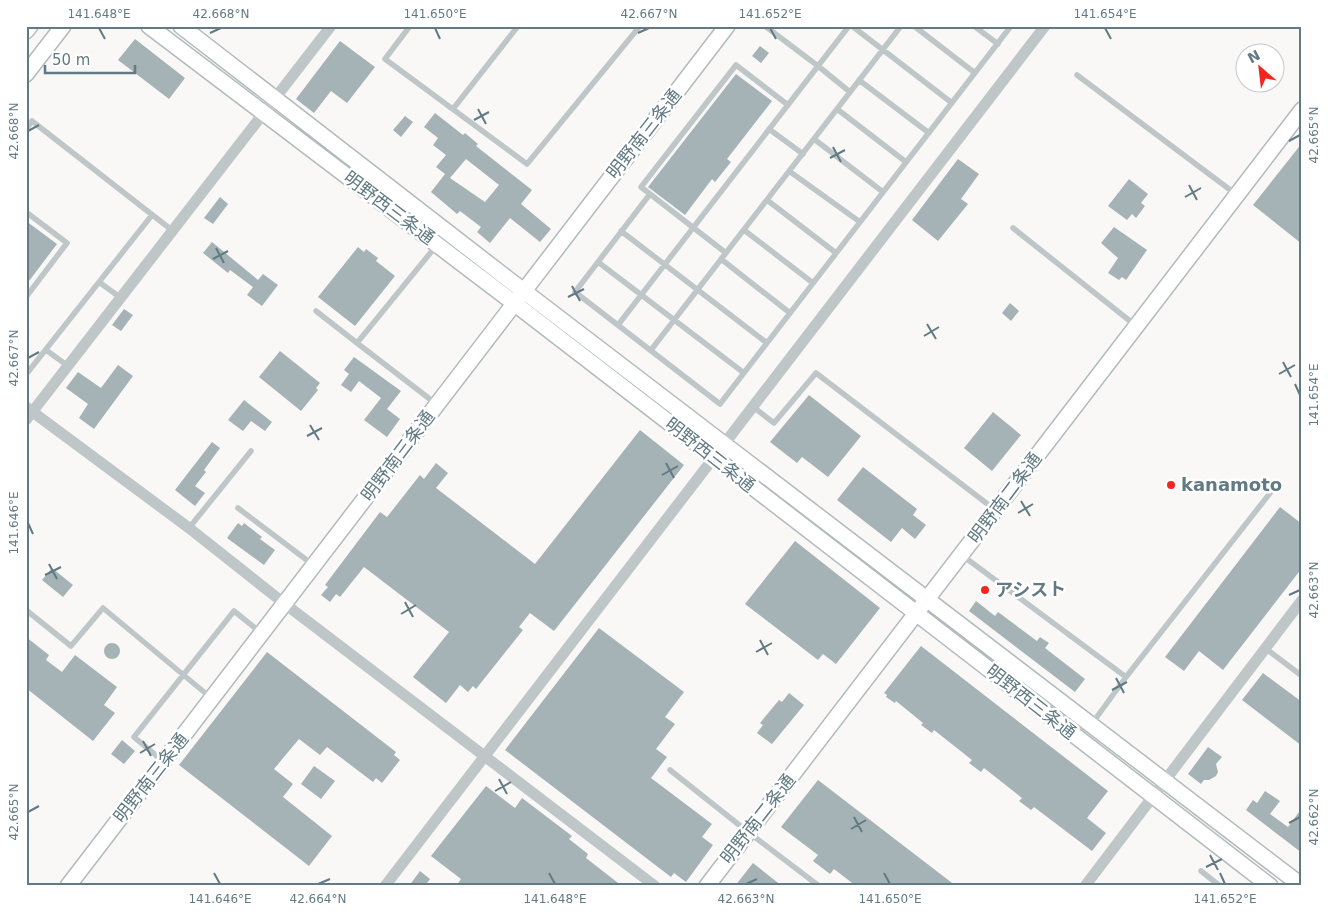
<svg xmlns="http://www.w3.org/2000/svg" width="1328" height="912" viewBox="0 0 1328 912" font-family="'DejaVu Sans','Noto Sans JP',sans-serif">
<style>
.building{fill:#a5b3b6;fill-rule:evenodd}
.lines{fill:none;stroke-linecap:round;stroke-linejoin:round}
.secondary-casing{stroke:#b1babd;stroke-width:18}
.lane{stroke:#bec6c8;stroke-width:5.5}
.street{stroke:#bec6c8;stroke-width:11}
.secondary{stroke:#fff;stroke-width:15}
.ticks{fill:none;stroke:#617a83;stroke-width:2}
.poi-dot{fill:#f1261e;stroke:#fff;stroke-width:2}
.labels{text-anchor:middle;stroke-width:5;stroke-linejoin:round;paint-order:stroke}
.street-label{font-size:18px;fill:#617a83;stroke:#fff}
.poi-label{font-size:18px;font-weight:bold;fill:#617a83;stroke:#fff;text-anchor:start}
.neatline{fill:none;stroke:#617a83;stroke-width:2}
.ticks-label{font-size:12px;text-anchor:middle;fill:#617a83}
</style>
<rect width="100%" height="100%" fill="#f9f8f6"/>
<path class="building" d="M135 39 185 78 169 99 118 60Z
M340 41 375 67 347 103 331 91 314 113 296 99Z
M760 46 769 53 761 63 752 56Z
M736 74 772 101 727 159 731 162 715 182 712 179 685 215 648 187Z
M435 113 463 135 465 133 478 144 476 146 532 190 521 204 551 229 540 242 510 218 490 243 477 232 481 227 460 211 457 214 431 192 445 174 436 167 446 155 433 145 438 138 424 127ZM466 159 499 185 485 202 450 178Z
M405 116 413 122 401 137 393 130Z
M1302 143V244L1253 205Z
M958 159 979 174 961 199 968 204 938 241 912 220Z
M1129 179 1148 194 1141 203 1145 206 1136 218 1132 214 1127 220 1108 206Z
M220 197 228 204 213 224 204 218Z
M26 221 57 244 26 285Z
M1114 227 1147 250 1126 280 1122 277 1119 280 1108 273 1118 258 1101 243Z
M212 242 258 280 263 274 278 285 262 306 247 295 253 287 230 270 228 273 203 253Z
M358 247 364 252 366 249 378 258 376 261 395 276 355 326 318 297Z
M1010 303 1019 311 1011 321 1002 313Z
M124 309 133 315 121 331 112 325Z
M280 351 320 383 316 388 318 390 301 411 259 377Z
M354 357 401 391 387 409 400 419 387 437 364 420 381 398 359 381 351 392 341 385 349 374 344 370Z
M118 365 133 376 94 429 79 418 88 404 66 388 78 372 101 388Z
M809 395 861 436 828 477 802 457 797 463 770 442Z
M244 400 272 422 265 431 251 421 243 431 228 420Z
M993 412 1021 435 992 471 964 448Z
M640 430 684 465 554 631 530 613 519 627 523 630 476 689 473 686 468 692 460 685 446 703 413 677 449 632 364 567 340 597 336 594 330 602 321 595 328 587 325 585 380 512 387 517 420 475 424 479 436 463 448 473 436 488 535 564Z
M212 442 220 448 204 470 206 472 195 486 205 493 195 506 175 490Z
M863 467 917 509 913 515 926 525 915 539 902 528 891 542 837 500Z
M1280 507 1302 524V568L1223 670 1199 651 1184 671 1165 657Z
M238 523 242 526 244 523 262 537 260 539 275 550 264 565 227 538Z
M795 541 880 608 836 664 823 654 818 660 745 604Z
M52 568 73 585 63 597 42 580Z
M976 601 995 616 998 612 1037 641 1040 637 1049 643 1045 648 1085 679 1075 692 969 611Z
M599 628 684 692 665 717 675 724 656 749 667 757 651 778 712 824 702 837 713 845 686 882 674 873 671 877 505 750Z
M26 637 49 655 46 660 62 672 75 655 117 687 104 705 115 713 93 741 26 688Z
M104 651a8 8 0 1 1 16 0a8 8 0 1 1-16 0Z
M921 646 1108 791 1087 818 1106 833 1092 851 1034 807 1031 810 1019 801 1022 798 984 768 981 772 969 763 972 760 934 730 932 733 921 725 923 723 896 701 895 703 886 697 887 695 884 693Z
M267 652 396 752 394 755 400 760 382 783 376 778 373 782 327 747 320 755 299 739 274 769 293 784 283 797 332 836 309 866 179 765Z
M1263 673 1302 702V746L1242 700Z
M789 693 804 705 772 744 757 733 763 725 760 723 779 700 782 702Z
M122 740 135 751 124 764 111 754Z
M1208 747 1222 757 1216 764 1218 772 1216 776 1209 780H1204L1201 784 1188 774Z
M314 766 335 781 321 799 301 784Z
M818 780 956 886H856L834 869 830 874 813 861 818 855 781 827Z
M486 786 515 808 522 798 572 836 569 839 588 854 586 858 622 886H456L461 879 431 856Z
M1265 791 1280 801 1270 814 1288 827 1302 808V853L1246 810 1253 800 1257 803Z
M753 863 782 886H735Z
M420 871 430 879 425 886H409Z"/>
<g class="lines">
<g class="secondary-casing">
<path id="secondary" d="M149 26 514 303 1270 886
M181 26 508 279 1302 886
M26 31 30 26
M26 74 63 26
M68 886 727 26
M707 886 1302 110"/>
</g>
<path class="lane" d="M410 26 385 59 527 164 640 26
M849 26 818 66 850 92
M852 26 952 103
M914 26 975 73
M974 26 998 44
M1077 75 1237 195
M859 80 929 133
M453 109 518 26
M837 109 906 162
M26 129 32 121 173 231
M769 129 803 154
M814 139 883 192
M789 171 860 222
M650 194 641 187 736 65 788 105
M767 200 836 253
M26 212 67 243 26 297
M1013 228 1135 325
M744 230 813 283
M621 231 767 343
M726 253 650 194 575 292 720 404 1011 26
M721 259 790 313
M598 262 744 373
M99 282 121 298
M316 311 357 343
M618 325 818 66 765 26
M46 350 68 366
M651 350 901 26
M26 371 28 372 152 215
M435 403 357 343 436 246
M752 406 774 423 816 373 994 509
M238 508 312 564
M189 528 251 451
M963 556 1126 677 1091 725
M26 610 71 646 103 608 210 697
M1265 648 1302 676
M1126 677 1274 488
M162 760 134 737 234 611 260 632
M670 770 748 832 819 886
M1201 871 1220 886"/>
<path class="street" d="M26 407 189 528 285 604 655 886
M26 420 331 26
M385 886 1045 26
M1085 886 1302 600"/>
<use href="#secondary" class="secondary"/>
</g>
<path class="ticks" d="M99 28 105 39M435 28 440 39M770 28 776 39M1105 28 1111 39M210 33 221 28M638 33 649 28M478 109 486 124M474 120 489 112M28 131 39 125M1289 141 1300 135M833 147 841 162M830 158 845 150M1189 185 1197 200M1185 197 1201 188M216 248 224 263M213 259 228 251M572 286 580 301M568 297 584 289M927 324 936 339M924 336 939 327M28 358 39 352M1283 362 1291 377M1279 374 1295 365M1295 384 1300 395M310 425 319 440M307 436 322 428M666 463 674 478M662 475 678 466M1021 501 1030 516M1018 513 1033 504M28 523 33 534M49 564 57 579M45 575 61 567M1289 595 1300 590M405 602 413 617M401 614 416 605M760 640 768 655M756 652 772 643M1116 678 1124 693M1112 690 1127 682M143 741 151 756M140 753 155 744M499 779 507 794M495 791 511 782M28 812 39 806M854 817 862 832M1289 823 1300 817M851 829 866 820M1210 855 1218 870M1206 867 1222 859M214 873 220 884M549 873 555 884M884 873 890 884M1220 873 1225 884M318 884 330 879M746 884 757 879"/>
<g class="poi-dot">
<circle cx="1171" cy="485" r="5"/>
<circle cx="985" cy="590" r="5"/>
</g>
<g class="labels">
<g class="street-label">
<text transform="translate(644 134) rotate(-52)" y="6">明野南三条通</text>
<text transform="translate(389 208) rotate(37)" y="6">明野西三条通</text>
<text transform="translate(710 455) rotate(38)" y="6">明野西三条通</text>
<text transform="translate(398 456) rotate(-53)" y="6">明野南三条通</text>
<text transform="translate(1005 498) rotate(-53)" y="6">明野南二条通</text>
<text transform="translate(1031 702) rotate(38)" y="6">明野西三条通</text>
<text transform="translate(151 778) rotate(-52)" y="6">明野南三条通</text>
<text transform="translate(758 819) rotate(-52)" y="6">明野南二条通</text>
</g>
<g class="poi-label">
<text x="1181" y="491">kanamoto</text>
<text x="995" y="596">アシスト</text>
</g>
</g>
<rect width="1328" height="912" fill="none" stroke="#ffffff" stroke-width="55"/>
<g transform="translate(1260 68) rotate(332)"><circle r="24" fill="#ffffff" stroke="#c0cacd"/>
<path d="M0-4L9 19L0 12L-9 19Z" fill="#f1261e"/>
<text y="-8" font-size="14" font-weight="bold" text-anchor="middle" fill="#617a83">N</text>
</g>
<path d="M45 65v8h90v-8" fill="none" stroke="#617a83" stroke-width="2.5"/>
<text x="52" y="65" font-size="15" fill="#617a83" stroke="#ffffff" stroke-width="4" paint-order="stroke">50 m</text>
<rect x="28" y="28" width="1272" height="856" class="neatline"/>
<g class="ticks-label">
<text x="99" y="18">141.648°E</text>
<text x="221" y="18">42.668°N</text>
<text x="435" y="18">141.650°E</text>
<text x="649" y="18">42.667°N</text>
<text x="770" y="18">141.652°E</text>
<text x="1105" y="18">141.654°E</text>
<text transform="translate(14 131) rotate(-90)" y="4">42.668°N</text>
<text transform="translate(1314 135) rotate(-90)" y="4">42.665°N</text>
<text transform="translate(14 358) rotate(-90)" y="4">42.667°N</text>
<text transform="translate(1314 395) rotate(-90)" y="4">141.654°E</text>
<text transform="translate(14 523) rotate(-90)" y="4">141.646°E</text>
<text transform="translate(1314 590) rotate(-90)" y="4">42.663°N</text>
<text transform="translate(14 812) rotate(-90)" y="4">42.665°N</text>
<text transform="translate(1314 817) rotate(-90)" y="4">42.662°N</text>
<text x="220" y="903">141.646°E</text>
<text x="318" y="903">42.664°N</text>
<text x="555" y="903">141.648°E</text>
<text x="746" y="903">42.663°N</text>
<text x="890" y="903">141.650°E</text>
<text x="1225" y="903">141.652°E</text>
</g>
</svg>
